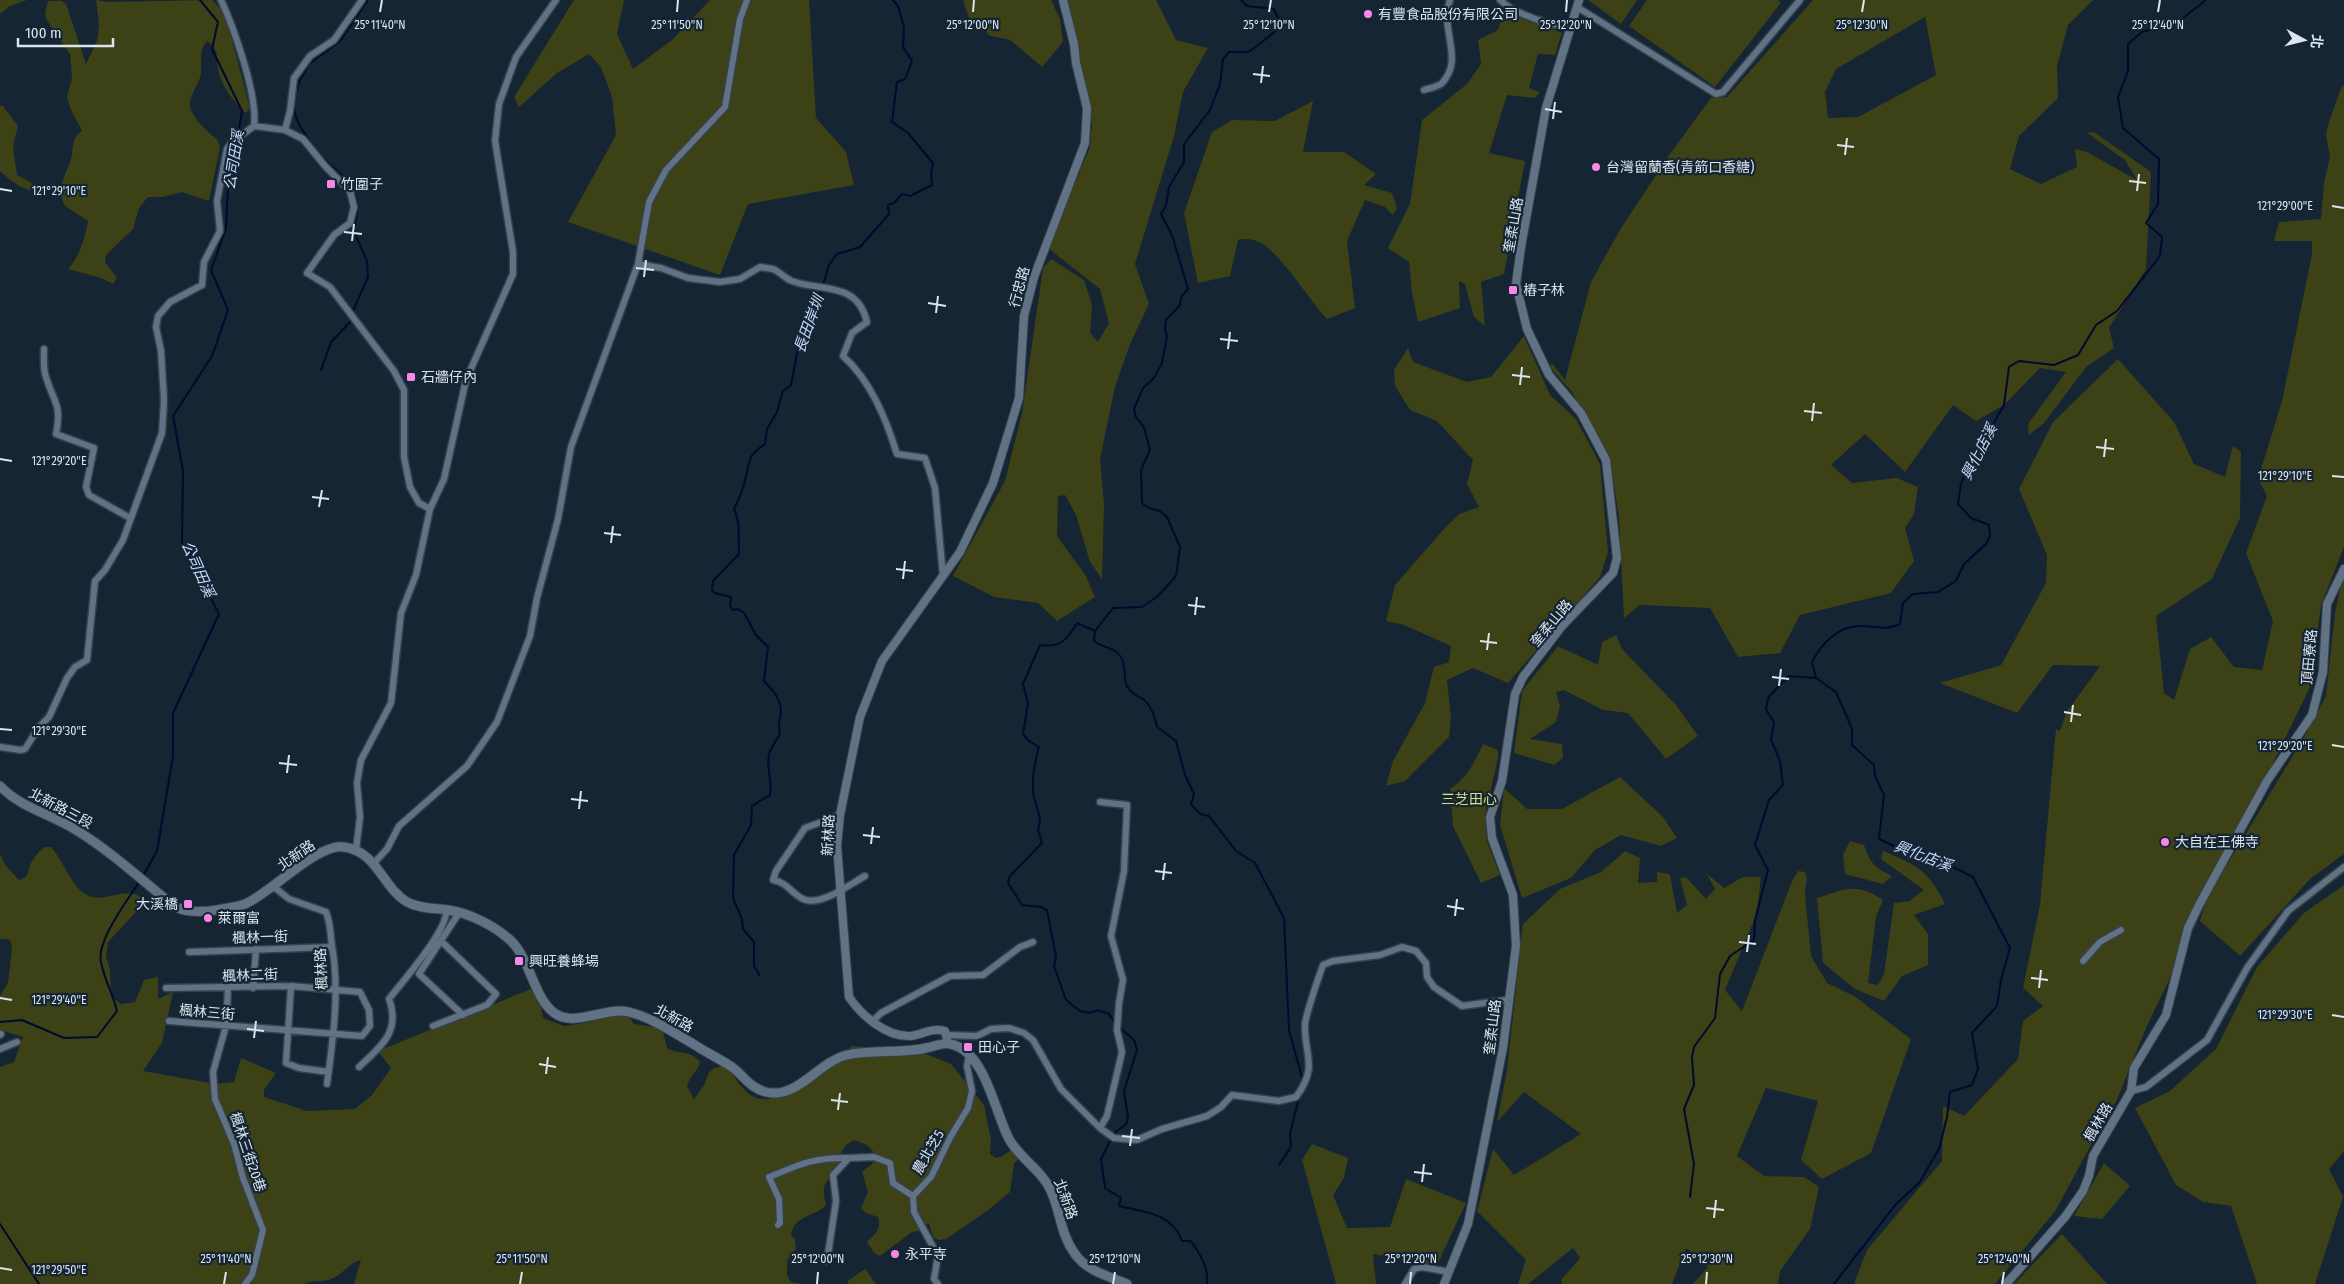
<svg xmlns="http://www.w3.org/2000/svg" width="2344" height="1284" viewBox="0 0 2344 1284" font-family="'Fira Sans Condensed','Noto Sans TC',sans-serif">
<style>
.green{fill:#3c4116;fill-rule:evenodd}
.lines{fill:none;stroke-linecap:round;stroke-linejoin:round}
.stream{stroke:#00092e;stroke-width:2}
.minor-casing{stroke:#36414e;stroke-width:9}
.tertiary-casing{stroke:#36414e;stroke-width:10}
.secondary-casing{stroke:#36414e;stroke-width:11}
.minor{stroke:#607283;stroke-width:6}
.tertiary{stroke:#607283;stroke-width:8}
.secondary{stroke:#607283;stroke-width:9}
.ticks{fill:none;stroke:#dbe5ef;stroke-width:2}
.poi-dot{fill:#f987e8;stroke:#152533;stroke-width:2}
.labels{text-anchor:middle;stroke-width:4.5;stroke-linejoin:round;paint-order:stroke}
.poi-label{font-size:14px;fill:#dbe5ef;stroke:#152533;text-anchor:start}
.street-label{font-size:14px;fill:#dbe5ef;stroke:#152533}
.park-label{font-size:14px;fill:#d4e279;stroke:#152533}
.water-label{font-size:15px;font-style:italic;fill:#c5dbfd;stroke:#152533}
.ticks-label{font-size:12px;text-anchor:middle;fill:#dbe5ef;stroke:#152533;stroke-width:4.5;stroke-linejoin:round;paint-order:stroke}
</style>
<rect width="100%" height="100%" fill="#152533"/>
<path class="green" d="M0 0H27L10 6 0 14Z
M96 0 107 2 212 0 225 14 250 108 246 113C235 104 222 86 219 73 215 59 221 50 207 41 198 51 202 61 201 74 199 84 191 93 190 103 188 114 209 134 217 139L220 147 209 201 182 192 162 197H148L139 208 133 229 106 255 105 262 117 278 113 284 101 278 68 269C79 258 86 235 88 221L65 206C56 190 64 178 70 162 75 150 69 140 82 131L70 108 67 96 72 79 70 54 46 19 45 13 48 1H61L66 4 86 64 97 41 99 25Z
M574 0H624L617 34 633 69 672 40 710 0H809L816 118 846 152 854 185 748 204 720 275 568 222 616 135 612 97 601 67 589 54 557 73 519 107 514 97Z
M963 0H1051L1060 19 1063 42 1042 67 1010 40 988 35 985 25 972 27Z
M1068 0H1156L1176 40 1208 48 1183 92 1174 136 1135 264 1149 304 1130 344 1115 387 1100 459 1104 505 1102 579 1090 562 1076 515 1065 495 1058 496 1057 536 1086 576 1095 597 1057 621 1038 603 994 597 953 576 1005 481 1022 413 1043 268 1051 259 1084 280 1092 305 1090 333 1098 342 1109 323 1100 289 1048 248 1090 147 1092 125 1076 69 1074 28Z
M1588 0H1637L1621 24Z
M1647 0H1778L1781 3 1715 87 1629 26Z
M1813 0H2093L2068 25 2057 66 2058 98 2019 136 2010 169 2041 184 2077 167 2075 149 2087 152 2137 180 2125 160 2087 133 2094 132 2151 172 2146 269 2109 328 2114 348 2086 367 2044 423 2029 435 2028 424 2066 372 2040 368 2004 405 1976 421 1953 405 1905 472 1865 434 1831 465 1852 483 1897 478 1918 487 1914 514 1905 528 1914 561 1891 593 1800 615 1780 653 1738 657 1710 608 1640 605 1624 618 1619 517 1610 460 1572 392 1550 367 1552 363 1565 380 1591 282 1621 228 1670 154 1711 98 1727 97ZM1925 17 1936 75 1858 117 1828 118 1825 92 1836 69Z
M1504 12 1562 33 1555 55 1538 54 1529 88 1540 92 1535 98 1507 95 1489 153 1525 161 1504 274 1481 282 1485 326 1474 317 1465 284 1459 281 1460 308 1418 322 1412 293 1409 262 1388 248 1410 204 1422 120 1467 84 1481 64 1478 40 1498 30Z
M2344 85V547L2321 605 2310 687 2210 893 2303 739 2326 696 2335 613 2342 579 2344 580V854L2310 879 2240 956 2200 921 2205 905 2146 1028 2116 1102 2109 1111 2056 1210 1995 1284H1854L1867 1250 1942 1161 1943 1106 1964 1116 2018 1059 2023 1021 2043 1006 2023 988 2040 905 2056 729 2060 731 2066 713 2100 666 2053 665 2017 713 1940 683 2001 665 2046 583 2047 555 2019 489 2053 422 2118 359 2174 422 2194 464 2225 477 2233 446 2241 452 2240 518 2212 579 2156 616 2164 693 2174 700 2190 649 2211 637 2234 667 2262 670 2273 621 2246 553 2267 496 2258 479 2282 401 2312 254V241H2274L2279 222 2321 219 2324 183 2330 157 2326 135 2328 125 2341 88Z
M1313 101 1303 152H1344L1376 174 1364 185 1392 193 1397 208 1393 215 1385 207 1365 200 1347 241 1355 308 1327 319C1311 302 1279 252 1261 243 1253 239 1246 238 1238 240L1230 276 1198 283 1184 213 1212 132 1232 120 1275 121Z
M2 105 18 126 13 146 17 175 44 190C28 195 11 181 0 171V106Z
M1524 336 1550 395 1576 419 1600 464 1608 552 1600 577 1508 683 1473 668 1447 680 1451 719 1449 737 1405 781 1386 786 1393 761 1425 703 1434 667 1449 662 1451 646 1404 625 1386 621 1395 585 1443 530 1459 514 1479 507 1467 484 1473 460 1437 421 1410 410 1395 386 1394 370 1408 348 1413 362 1467 382 1491 377Z
M1616 635 1622 649 1676 705 1698 736 1666 759 1628 713 1603 710 1564 690 1556 692 1560 706 1556 722 1530 739 1562 744 1563 758 1554 765 1514 753 1522 691 1558 646 1598 665 1602 642Z
M1483 744 1498 750V758L1485 815 1487 841 1500 875 1481 883 1453 826 1450 789C1468 777 1474 763 1483 744Z
M1620 777 1663 817 1677 838 1661 846 1621 835 1595 850 1571 878 1522 898 1500 825 1504 788 1527 809H1562Z
M1850 841 1864 845C1870 863 1875 868 1892 876L1883 884 1845 874 1843 855Z
M45 847H51C64 861 71 888 89 896 106 903 126 885 142 898L137 911 108 942 106 956 110 970 111 997 121 1004 135 1002 144 980 158 977V999L173 992 162 1043 143 1071 216 1084 234 1082 241 1058 276 1073 264 1090V1097L307 1111 355 1109 372 1095 391 1068 378 1051 538 986 543 1018 564 1026 590 1022 606 1015 627 1013 634 1024 662 1028 667 1048C680 1056 688 1048 700 1062 698 1071 690 1075 687 1086L694 1099 704 1085 709 1072 714 1068 726 1065C738 1081 747 1102 769 1099L829 1068 852 1046 921 1052 951 1064 984 1105 991 1140 990 1154 995 1158 1001 1157 1017 1146 1023 1148 1024 1154 1014 1163 1010 1192 987 1211 946 1239 939 1240 933 1237 929 1223 918 1231 912 1232 880 1256 874 1253 867 1242C875 1234 882 1229 878 1217L866 1213 861 1208 868 1192 862 1172 873 1163 877 1156 867 1145 854 1140C840 1147 840 1156 838 1170 824 1184 821 1184 826 1205 815 1217 794 1215 791 1235L795 1240 796 1249 787 1260V1275L791 1282 805 1284H354L361 1260C349 1263 342 1275 331 1279 322 1283 313 1279 304 1284H0V1067L14 1062 23 1037 0 1030V996L8 983 12 948 11 942 8 939H0V854L6 866 19 880C32 877 26 868 33 860 36 855 40 850 45 847Z
M1625 851 1640 858 1638 883 1657 882V872L1670 874 1677 913 1687 905 1680 878 1686 877 1706 899 1715 889 1706 873 1724 888 1743 877H1761L1757 913 1725 990 1742 1011 1792 881 1798 871 1805 872 1807 877 1805 894 1811 956 1827 983 1854 996 1911 1039 1871 1153 1822 1179 1801 1160 1818 1101 1766 1088 1737 1156 1764 1176 1804 1177 1819 1187 1810 1229 1780 1271 1778 1284H1693L1708 1267 1686 1248 1672 1284H1562L1561 1280 1580 1258 1573 1248 1528 1284H1518L1526 1260 1477 1211 1493 1149 1514 1175 1581 1134 1524 1092 1497 1122 1507 1070 1523 924 1560 889 1601 872Z
M1883 851C1917 865 1928 870 1945 904L1914 915 1928 934V965L1902 976 1884 1001 1855 989 1823 963 1817 898C1845 889 1856 882 1883 900L1876 917 1868 983 1878 985 1884 974 1894 903 1909 901 1924 890 1881 859Z
M2344 885V1151L2329 1169 2343 1197 2315 1284H2257L2231 1206 2203 1202 2176 1185 2135 1108 2170 1091 2216 1049 2257 967 2304 913Z
M1312 1144 1348 1158 1344 1178 1333 1195 1347 1228 1390 1227 1406 1179 1466 1203 1437 1265 1373 1254 1376 1284H1336L1302 1160Z
M2104 1163 2130 1186 2102 1219 2074 1216Z
M2062 1234 2107 1284H2014Z
M865 1269 876 1284H847L849 1280Z"/>
<g class="lines">
<path class="stream" d="M200 0 218 22 212 49 242 111 238 135
M294 99 299 82 309 64 340 41 368 0
M294 103C294 124 305 130 313 148
M318 153C342 177 368 191 353 229L367 261 368 277 352 313
M321 370 331 342 351 321V318
M1095 631 1094 641C1100 646 1109 647 1115 651 1127 659 1123 672 1126 684 1130 693 1135 695 1143 699 1151 705 1155 718 1157 727L1176 741 1185 775 1194 794 1191 804 1200 814 1209 816 1236 851 1255 863 1284 918 1289 1030 1303 1081
M143 876 157 851 173 756V713L219 614 182 543 183 471 173 416 212 356 228 310 211 270 226 228 228 186 236 142
M760 976 754 966V942L743 929 742 919 733 898 734 855 751 825 752 806 770 795C773 781 766 769 769 755 770 748 777 740 780 734 777 724 781 719 781 709 780 698 771 688 764 681L768 647 756 635 744 613 738 609 732 610 730 605 731 597 715 593 712 590 713 581 739 554C738 538 741 523 734 509 739 499 744 487 746 476 750 458 749 455 765 444L767 429 777 412 783 391 791 385 799 343 811 325 829 265 837 254 860 247 889 214 888 205 894 203 902 194 910 196 932 185 931 173 933 163 908 133 892 122 897 82 905 79 912 61 903 47 904 27 898 6 893 0
M0 1022 22 1020 64 1038 97 1037 117 1011C113 994 104 979 101 962 96 941 128 900 139 882
M1115 1023 1109 1014 1098 1010 1090 1013 1080 1011 1066 1000 1054 966 1056 957 1047 910 1041 907 1022 905 1008 883 1010 876 1042 843 1038 829C1044 818 1033 802 1033 790 1032 775 1035 761 1039 747L1029 741 1023 734 1028 703 1023 684 1040 645C1060 648 1067 640 1077 623L1095 631 1113 608 1142 607 1158 596 1176 576 1180 547 1167 517 1160 511 1149 508 1142 503 1141 470 1150 450 1144 427 1136 417 1134 409 1143 388 1154 378 1162 363 1167 336 1165 330 1166 320 1180 305 1181 297 1188 289 1172 235 1161 214 1166 205 1169 187 1184 162V144L1210 110 1220 84 1223 59 1229 52H1249L1277 30 1279 20 1274 9 1247 6 1241 0
M1113 1134 1126 1124 1128 1117 1124 1091 1137 1050 1134 1040 1118 1026
M1111 1139 1101 1159 1105 1188 1121 1198 1119 1206C1145 1212 1172 1213 1182 1241H1191C1200 1254 1209 1268 1207 1284
M1279 1165 1291 1147 1290 1134 1299 1097
M1690 1197 1694 1164 1684 1109 1694 1085 1692 1057 1694 1047 1715 1018 1720 974 1730 956 1754 940 1755 920 1768 870 1755 845 1769 800 1783 785 1780 761 1771 740 1774 722 1766 710 1768 698 1788 676 1816 678
M0 1224 39 1284
M1834 1284 1896 1204 1919 1183 1939 1149 1947 1117 1950 1092 1972 1085 1978 1069 1972 1033 1997 1006 2001 980 2010 948 1973 877 1945 863 1898 848 1879 839 1884 795 1875 776 1874 765 1852 745V729L1836 692 1816 678 1812 662C1821 644 1839 625 1861 626 1877 626 1884 631 1900 624L1903 603 1913 594 1938 592 1956 581 1964 564 1986 544 1990 536 1989 525 1971 518 1958 504 1961 484 1964 476 2004 405 2009 367 2019 361 2054 365 2078 355 2096 325 2117 311 2160 256 2162 237 2146 223 2158 204 2159 159 2123 128 2118 97 2128 71V44L2142 32 2178 22 2206 0"/>
<g class="minor-casing">
<path id="minor" d="M1500 0C1513 13 1552 27 1571 26
M1577 7 1716 94 1723 92 1800 0
M1424 90C1430 88 1438 87 1442 83 1465 59 1439 29 1450 0
M254 126 285 130 303 139 325 166 350 191 354 207 350 223 334 235 307 273 330 287 394 371 404 390V457L410 487 419 503 430 509 416 575 401 613 391 703 361 760 357 783 360 817 356 850
M285 130 290 111 294 78 310 56 334 40 362 0
M638 264 661 268 688 278 720 282 740 279 760 267C765 268 771 268 775 270 781 273 786 279 792 281 822 292 857 281 867 322L852 333 843 356C871 381 886 419 897 454L925 458 935 488 943 576
M44 349C44 358 43 369 46 377 54 404 62 403 56 434L94 448 86 487 89 495 130 518
M430 509 444 479 466 380 513 274V252L495 141 499 104 516 57 556 0
M0 747 20 750 25 749 39 727 49 717 67 678 75 667 87 660 95 581 105 570 123 540 162 433 164 400 161 351 156 327 158 316 170 302 202 285 204 262 220 231 217 201 227 149 231 143 254 126C258 96 234 28 221 0
M840 815 805 828 776 871 773 880C787 882 792 894 803 899 821 907 850 884 865 876
M374 863 387 849 399 826 467 766 497 722 530 636 537 598 558 519 571 447 638 264 649 202 666 170 725 107 740 19 747 0
M274 887 289 899 326 912C331 924 330 934 332 946 340 991 333 1039 327 1084
M459 913 419 974 463 1015
M189 952 332 947
M2083 961 2100 942 2121 930
M291 986 286 1063 299 1068 329 1072
M166 988 291 986 360 992 369 1010 370 1026 362 1036 169 1021
M253 988 256 949
M228 989 226 1026 213 1072 215 1099 234 1144 243 1178 263 1230 252 1275 245 1284
M873 1021 881 1013 950 976 983 975 1020 947 1033 942
M433 1026 487 1005 496 994 441 941
M0 1035 1 1034
M947 1035 977 1036 991 1029 1009 1028 1024 1033 1033 1040 1061 1089 1100 1128 1114 1138 1137 1140 1162 1129 1207 1116 1221 1107 1232 1095 1279 1101 1296 1097C1319 1066 1304 1056 1305 1024 1306 1014 1319 976 1323 965L1333 961 1380 955 1402 947 1416 951 1426 963 1427 977 1434 987 1462 1006 1507 1000
M0 1049 17 1042
M359 1067C381 1046 401 1032 389 999 402 982 449 929 446 910
M2131 1091 2146 1087 2207 1040 2247 968 2288 911 2344 867
M1100 1128 1107 1116 1122 1052 1117 1030 1119 1003 1123 980 1111 936 1124 871 1127 805 1100 802
M778 1225 780 1223 779 1199 769 1177C801 1164 814 1157 849 1158
M827 1261 836 1201 833 1175 849 1158 874 1157 890 1163 893 1183 913 1196
M938 1284 934 1279 938 1256 914 1212 913 1196 931 1177 951 1136 968 1108 972 1091 967 1066 969 1056
M1405 1284 1414 1269 1422 1267 1449 1272"/>
</g>
<g class="tertiary-casing">
<path id="tertiary" d="M948 1043 945 1031C931 1027 923 1035 910 1036 886 1037 861 1015 849 997L837 846 840 815 860 717 882 661 960 552 993 483 1019 398 1024 316 1034 277 1085 143 1087 108 1076 63 1074 44 1063 0
M1444 1284 1468 1224 1503 1048 1516 946 1513 895 1492 838 1490 817 1502 781 1515 694 1523 677 1562 626 1613 573 1617 558 1606 460 1581 413 1549 375 1527 329 1516 284 1521 247 1546 108 1579 0
M2006 1284 2065 1217 2083 1191 2089 1176 2093 1156 2131 1091 2134 1068 2166 1015 2188 928 2199 905 2267 781 2312 715 2323 672 2327 604 2344 569"/>
</g>
<g class="secondary-casing">
<path id="secondary" d="M0 786C21 808 51 814 76 830 109 850 143 881 174 906 185 912 196 912 209 911 221 909 234 908 245 904 271 893 319 842 344 847 378 852 382 887 407 902 420 909 435 908 448 910 469 913 493 925 509 939 530 957 533 996 553 1012 574 1029 605 1006 629 1012 653 1018 674 1033 695 1045 707 1053 720 1059 732 1067 744 1076 750 1088 766 1092 797 1100 818 1062 847 1055 872 1049 900 1054 926 1048 933 1047 943 1042 950 1044 985 1050 995 1113 1009 1139 1020 1159 1042 1170 1051 1191 1061 1212 1060 1234 1075 1254 1087 1271 1108 1276 1127 1284"/>
</g>
<use href="#minor" class="minor"/>
<use href="#tertiary" class="tertiary"/>
<use href="#secondary" class="secondary"/>
</g>
<path class="ticks" d="M380 12 382 0M677 12 678 0M973 12 974 0M1269 12 1271 0M1566 12 1567 0M1862 12 1864 0M2158 12 2160 0M1253 74 1270 76M1261 83 1263 66M1545 109 1562 112M1553 119 1555 102M1837 145 1854 147M1845 155 1847 138M2129 181 2146 183M0 189 12 191M2137 191 2139 174M2332 206 2344 208M344 232 362 234M352 241 354 224M636 268 654 270M644 277 646 260M928 303 946 306M936 313 938 296M1220 339 1238 341M1228 349 1230 332M1512 375 1530 377M1520 385 1522 367M1804 411 1822 413M1812 421 1814 403M2096 447 2114 449M2104 457 2106 439M0 459 12 461M2332 476 2344 477M312 497 329 499M319 507 322 490M604 533 621 535M611 543 613 526M896 569 913 571M903 579 905 561M1188 605 1205 607M1195 615 1197 597M1480 641 1497 643M1487 650 1489 633M1772 677 1789 679M1779 686 1781 669M2064 712 2081 715M2071 722 2073 705M0 729 12 730M2332 745 2344 747M279 763 297 765M287 773 289 755M571 799 588 801M579 809 581 791M863 835 880 837M871 844 873 827M1155 871 1172 873M1163 880 1165 863M1447 906 1464 909M1455 916 1457 899M1739 942 1756 944M1747 952 1749 935M2031 978 2048 980M2039 988 2041 970M0 998 12 1000M2332 1015 2344 1017M247 1029 264 1031M254 1038 256 1021M539 1064 556 1067M546 1074 548 1057M831 1100 848 1102M838 1110 840 1093M1122 1136 1140 1138M1130 1146 1132 1129M1414 1172 1432 1174M1422 1182 1424 1164M1706 1208 1724 1210M1714 1218 1716 1200M0 1268 12 1270M224 1284 226 1272M520 1284 522 1272M817 1284 818 1272M1113 1284 1115 1272M1410 1284 1411 1272M1706 1284 1707 1272M2002 1284 2004 1272"/>
<g class="poi-dot">
<circle cx="1368" cy="14" r="5"/>
<circle cx="1596" cy="167" r="5"/>
<rect x="326" y="179" width="10" height="10" rx="2.5"/>
<rect x="1508" y="285" width="10" height="10" rx="2.5"/>
<rect x="406" y="372" width="10" height="10" rx="2.5"/>
<circle cx="2165" cy="842" r="5"/>
<rect x="183" y="899" width="10" height="10" rx="2.5"/>
<circle cx="208" cy="918" r="5"/>
<rect x="514" y="956" width="10" height="10" rx="2.5"/>
<rect x="963" y="1042" width="10" height="10" rx="2.5"/>
<circle cx="895" cy="1254" r="5"/>
</g>
<g class="labels">
<g class="poi-label">
<text x="1378" y="19">有豐食品股份有限公司</text>
<text x="1606" y="172">台灣留蘭香(青箭口香糖)</text>
<text x="341" y="189">竹圍子</text>
<text x="1523" y="295">樁子林</text>
<text x="421" y="382">石牆仔內</text>
<text x="2175" y="847">大自在王佛寺</text>
<text x="178" y="909" text-anchor="end">大溪橋</text>
<text x="218" y="923">萊爾富</text>
<text x="529" y="966">興旺養蜂場</text>
<text x="978" y="1052">田心子</text>
<text x="905" y="1259">永平寺</text>
</g>
<g class="street-label">
<text transform="translate(1513 225) rotate(-80)" y="5">奎柔山路</text>
<text transform="translate(1019 287) rotate(-75)" y="5">行忠路</text>
<text transform="translate(1551 623) rotate(-50)" y="5">奎柔山路</text>
<text transform="translate(2309 657) rotate(-85)" y="5">頂田寮路</text>
<text transform="translate(61 808) rotate(28)" y="5">北新路三段</text>
<text transform="translate(828 835) rotate(-87)" y="5">新林路</text>
<text transform="translate(296 855) rotate(-34)" y="5">北新路</text>
<text transform="translate(260 937) rotate(-2)" y="5">楓林一街</text>
<text transform="translate(321 969) rotate(-93)" y="5">楓林路</text>
<text transform="translate(250 975) rotate(-2)" y="5">楓林二街</text>
<text transform="translate(207 1012) rotate(5)" y="5">楓林三街</text>
<text transform="translate(674 1018) rotate(29)" y="5">北新路</text>
<text transform="translate(1492 1027) rotate(-83)" y="5">奎柔山路</text>
<text transform="translate(2098 1122) rotate(-60)" y="5">楓林路</text>
<text transform="translate(248 1152) rotate(71)" y="5">楓林三街20巷</text>
<text transform="translate(928 1152) rotate(-60)" y="5">農北芝5</text>
<text transform="translate(1066 1199) rotate(70)" y="5">北新路</text>
</g>
<g class="park-label">
<text x="1469" y="804">三芝田心</text>
</g>
<g class="water-label">
<text transform="translate(234 160) rotate(-81)" y="5">公司田溪</text>
<text transform="translate(809 324) rotate(-70)" y="5">長田岸圳</text>
<text transform="translate(1979 452) rotate(-63)" y="5">興化店溪</text>
<text transform="translate(198 569) rotate(66)" y="5">公司田溪</text>
<text transform="translate(1923 856) rotate(21)" y="5">興化店溪</text>
</g>
</g>
<g class="ticks-label">
<text x="973" y="29">25°12'00"N</text>
<text x="380" y="29">25°11'40"N</text>
<text x="677" y="29">25°11'50"N</text>
<text x="1269" y="29">25°12'10"N</text>
<text x="1566" y="29">25°12'20"N</text>
<text x="1862" y="29">25°12'30"N</text>
<text x="2158" y="29">25°12'40"N</text>
<text x="59" y="195">121°29'10"E</text>
<text x="2285" y="210">121°29'00"E</text>
<text x="59" y="465">121°29'20"E</text>
<text x="2285" y="480">121°29'10"E</text>
<text x="59" y="735">121°29'30"E</text>
<text x="2285" y="750">121°29'20"E</text>
<text x="59" y="1004">121°29'40"E</text>
<text x="2285" y="1019">121°29'30"E</text>
<text x="226" y="1263">25°11'40"N</text>
<text x="522" y="1263">25°11'50"N</text>
<text x="818" y="1263">25°12'00"N</text>
<text x="1115" y="1263">25°12'10"N</text>
<text x="1411" y="1263">25°12'20"N</text>
<text x="1707" y="1263">25°12'30"N</text>
<text x="2004" y="1263">25°12'40"N</text>
<text x="59" y="1274">121°29'50"E</text>
</g>
<g transform="translate(2304 40) rotate(97)" stroke="#152533" stroke-width="4" paint-order="stroke">
<path d="M0-4L9 19L0 12L-9 19Z" fill="#dbe5ef"/>
<text y="-8" font-size="14" font-weight="bold" text-anchor="middle" fill="#dbe5ef">北</text>
</g>
<path d="M18 38v8h95v-8" fill="none" stroke="#dbe5ef" stroke-width="2.5"/>
<text x="25" y="38" font-size="15" fill="#dbe5ef" stroke="#152533" stroke-width="4" paint-order="stroke">100 m</text>
</svg>
